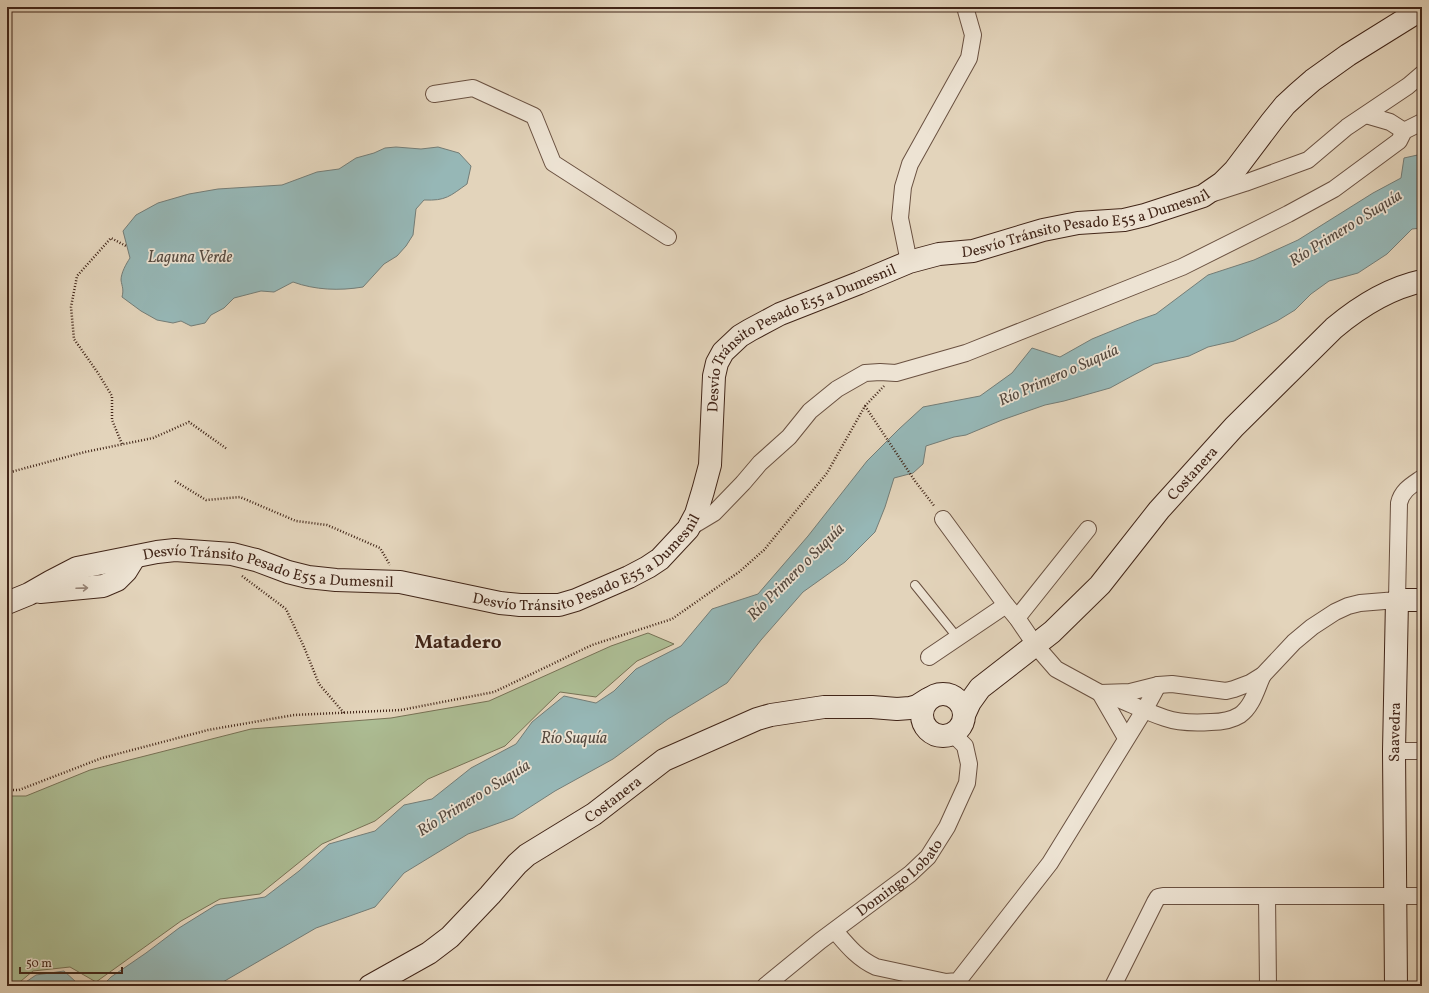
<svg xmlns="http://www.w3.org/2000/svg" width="1429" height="993" viewBox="0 0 1429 993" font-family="Vollkorn,serif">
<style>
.green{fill:#adbe95;stroke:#777256}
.water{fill:#96b7b6;stroke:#747d77}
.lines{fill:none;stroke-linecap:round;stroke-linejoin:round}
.lane-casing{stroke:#6a5141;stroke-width:10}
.street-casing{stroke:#6a5141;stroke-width:18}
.secondary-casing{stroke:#412518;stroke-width:24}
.path{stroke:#412518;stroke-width:2.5;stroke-dasharray:1 2;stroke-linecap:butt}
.lane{stroke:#ede3d3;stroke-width:8}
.street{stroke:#ede3d3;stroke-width:16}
.secondary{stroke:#ede3d3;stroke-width:22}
.oneway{stroke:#978476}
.labels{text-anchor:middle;stroke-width:3.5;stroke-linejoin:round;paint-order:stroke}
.street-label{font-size:15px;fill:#412518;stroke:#ede3d3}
.water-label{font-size:16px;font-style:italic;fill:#564a40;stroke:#ede3d3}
.district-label{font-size:19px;font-weight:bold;fill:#412518;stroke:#ede3d3}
</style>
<rect width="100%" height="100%" fill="#e3d4bb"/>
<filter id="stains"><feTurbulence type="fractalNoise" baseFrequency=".005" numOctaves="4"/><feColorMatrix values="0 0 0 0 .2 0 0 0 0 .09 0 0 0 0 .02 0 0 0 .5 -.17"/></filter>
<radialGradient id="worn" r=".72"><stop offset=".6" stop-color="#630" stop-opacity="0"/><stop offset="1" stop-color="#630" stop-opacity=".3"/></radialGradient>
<path class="green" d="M648 633 674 644 637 661 596 697 560 692 505 746 428 779 375 821 322 844 260 894 220 899 181 921 96 982 70 967 33 971 15 986H7V796H26L90 770 251 729 391 718 489 701 611 646Z"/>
<path class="water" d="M396 147 421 149 438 147 459 153 471 166 467 184C450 196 446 201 424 200L416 209 413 235 406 246 397 256 384 264 363 287C339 291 315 290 293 282L274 292 261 291 234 298 224 308 211 315 205 323 191 326 181 321 173 323 157 320 141 311 122 297C124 289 122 287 121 280 121 273 126 264 130 258L123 231 136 215 158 203 189 194 218 189 282 185 317 172 339 169 356 158 374 153 385 148Z
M1422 154V228L1412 229 1387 254 1358 273 1329 281 1311 294 1295 310 1277 321 1234 341 1208 347 1189 356 1154 364 1110 388 1064 401 1045 405 1002 420 966 435 954 437 926 446 923 464 913 473 894 478 885 507 875 532 845 562 803 592 761 640 727 683 668 719 613 759 555 791 513 818 468 834 404 873 375 907 316 928 216 986H102L111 977 146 953 179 928 216 905 265 897 299 871 329 844 375 831 404 805 432 799 471 768 516 744 532 722 564 696 596 703 614 691 636 669 681 646 712 609 758 594 808 536 867 461 899 429 923 407 980 396 1012 373 1032 348 1060 357 1092 339 1136 321 1156 314 1208 275 1254 260 1298 240 1373 193 1401 178 1404 158Z
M64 971 76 982 88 986H20L36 975Z"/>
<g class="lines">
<g class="lane-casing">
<path id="lane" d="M915 585 957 637"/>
</g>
<g class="street-casing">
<g id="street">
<path d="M434 94 473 88 534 116 553 163 668 237"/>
<path d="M1366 115 1390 122 1404 131"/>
<path d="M1214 193 1245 183 1308 160 1347 127 1408 86 1422 74"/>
<path d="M909 262 900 218 903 187 910 164 969 58 973 35 965 7"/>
<path d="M943 519 1006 605 1017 618 1036 646 1056 669 1100 693 1130 692 1158 685 1172 684 1226 691 1234 689 1250 683 1263 675 1294 642 1312 627 1335 612 1348 606 1360 603 1397 600 1399 503C1402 490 1412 485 1422 478"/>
<path d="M689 528 714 513 743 483 760 463 789 437 810 411 837 389 865 373 880 372 896 373 966 353 1182 267 1288 214 1334 189 1399 141 1404 131 1422 122"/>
<path d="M1017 618 1088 529"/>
<path d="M929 657 1006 605"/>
<path d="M1100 693 1126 738"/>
<path d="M1111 696C1129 703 1147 712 1165 718 1179 723 1196 723 1211 722 1221 722 1232 720 1240 715 1253 706 1257 687 1263 675"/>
<path d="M1394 751H1422"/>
<path d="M1267 896 1268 986"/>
<path d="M835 931C847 945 858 959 876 967L946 982 958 981 1050 863 1145 709 1158 685"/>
<path id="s1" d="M765 986 820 941 910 874 928 857 947 827 967 783 969 764 965 746 953 734"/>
<path d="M1113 986 1155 902 1158 897 1163 896H1422"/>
</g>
</g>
<g class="secondary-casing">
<g id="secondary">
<path d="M40 592 103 586 117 580 126 571 134 558"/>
<path id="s2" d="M7 603 29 594 50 582 77 568 157 552 175 550 232 554 256 560 288 572 308 577 336 580 400 582 500 603 520 605H559L576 600 629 577 648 567 660 559 688 529 696 514 703 491 710 465 714 376 717 363 723 352 740 336 750 330 780 314 859 283 909 262 939 254 973 251 1043 230 1078 223 1124 220 1145 215 1203 196 1222 183 1235 170 1272 121 1285 105 1298 93 1313 80 1348 55 1422 9"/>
<circle cx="943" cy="715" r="21"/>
<path id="s3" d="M964 715 970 702 980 688 1052 632 1100 585 1159 510 1234 427 1334 328C1359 307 1390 288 1422 281"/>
<path id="s4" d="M370 986 429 953 450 937 490 895 517 864 527 855 594 814 664 760 757 719 771 715 824 707H872L897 709 910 708 917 706 928 699"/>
<path id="s5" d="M1396 986 1394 751 1397 600H1422"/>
</g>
</g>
<path class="path" d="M865 406 915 481 935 507
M122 444 112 420V396L98 373 74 339 71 307 77 276 111 238 126 246
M7 473 85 452 153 438 189 422 227 449
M175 481 206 500 240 497 296 521 327 525 380 548 390 565
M242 576 286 609 304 647 319 684 344 713
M7 790H19L102 758 208 730 294 715 401 710 494 692 592 645 672 619 739 572 764 550 827 473 865 406 884 386"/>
<use href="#lane" class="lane"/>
<use href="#street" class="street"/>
<use href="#secondary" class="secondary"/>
</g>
<defs><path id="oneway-shaft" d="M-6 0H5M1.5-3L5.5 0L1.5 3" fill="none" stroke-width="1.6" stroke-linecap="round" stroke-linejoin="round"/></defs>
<use class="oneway" href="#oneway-shaft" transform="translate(82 588) rotate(-2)"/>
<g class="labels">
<g class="street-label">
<text dy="5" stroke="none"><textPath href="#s2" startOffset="1293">Desvío Tránsito Pesado E55 a Dumesnil</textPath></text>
<text dy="5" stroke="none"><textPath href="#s2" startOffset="969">Desvío Tránsito Pesado E55 a Dumesnil</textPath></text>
<text dy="5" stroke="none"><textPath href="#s3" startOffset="335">Costanera</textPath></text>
<text dy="5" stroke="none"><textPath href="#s2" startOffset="609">Desvío Tránsito Pesado E55 a Dumesnil</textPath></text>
<text dy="5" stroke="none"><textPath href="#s2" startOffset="273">Desvío Tránsito Pesado E55 a Dumesnil</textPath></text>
<text dy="5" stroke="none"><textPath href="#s5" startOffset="254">Saavedra</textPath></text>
<text dy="5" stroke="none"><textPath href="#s4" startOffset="309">Costanera</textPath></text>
<text dy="5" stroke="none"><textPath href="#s1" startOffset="173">Domingo Lobato</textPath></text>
</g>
<g class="water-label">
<text transform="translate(1345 227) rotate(-32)" y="6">Río Primero o Suquía</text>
<text x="190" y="262">Laguna Verde</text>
<text transform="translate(1058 374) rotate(-24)" y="6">Río Primero o Suquía</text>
<text transform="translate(795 571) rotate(-45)" y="6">Río Primero o Suquía</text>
<text x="574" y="743">Río Suquía</text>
<text transform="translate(473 797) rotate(-32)" y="6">Río Primero o Suquía</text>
</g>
<g class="district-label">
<text x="458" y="648">Matadero</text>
</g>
</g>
<rect width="1429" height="993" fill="none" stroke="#e3d4bb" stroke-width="24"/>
<rect x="8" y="8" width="1413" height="977" fill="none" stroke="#412518" stroke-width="2"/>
<rect x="12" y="12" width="1405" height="969" fill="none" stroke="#412518"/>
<path d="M20 967v6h102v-6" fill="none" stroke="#412518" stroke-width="2"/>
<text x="26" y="967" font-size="12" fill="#412518" stroke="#ede3d3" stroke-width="3" paint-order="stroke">50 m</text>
<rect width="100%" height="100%" filter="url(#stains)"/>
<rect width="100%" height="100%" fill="url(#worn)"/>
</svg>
